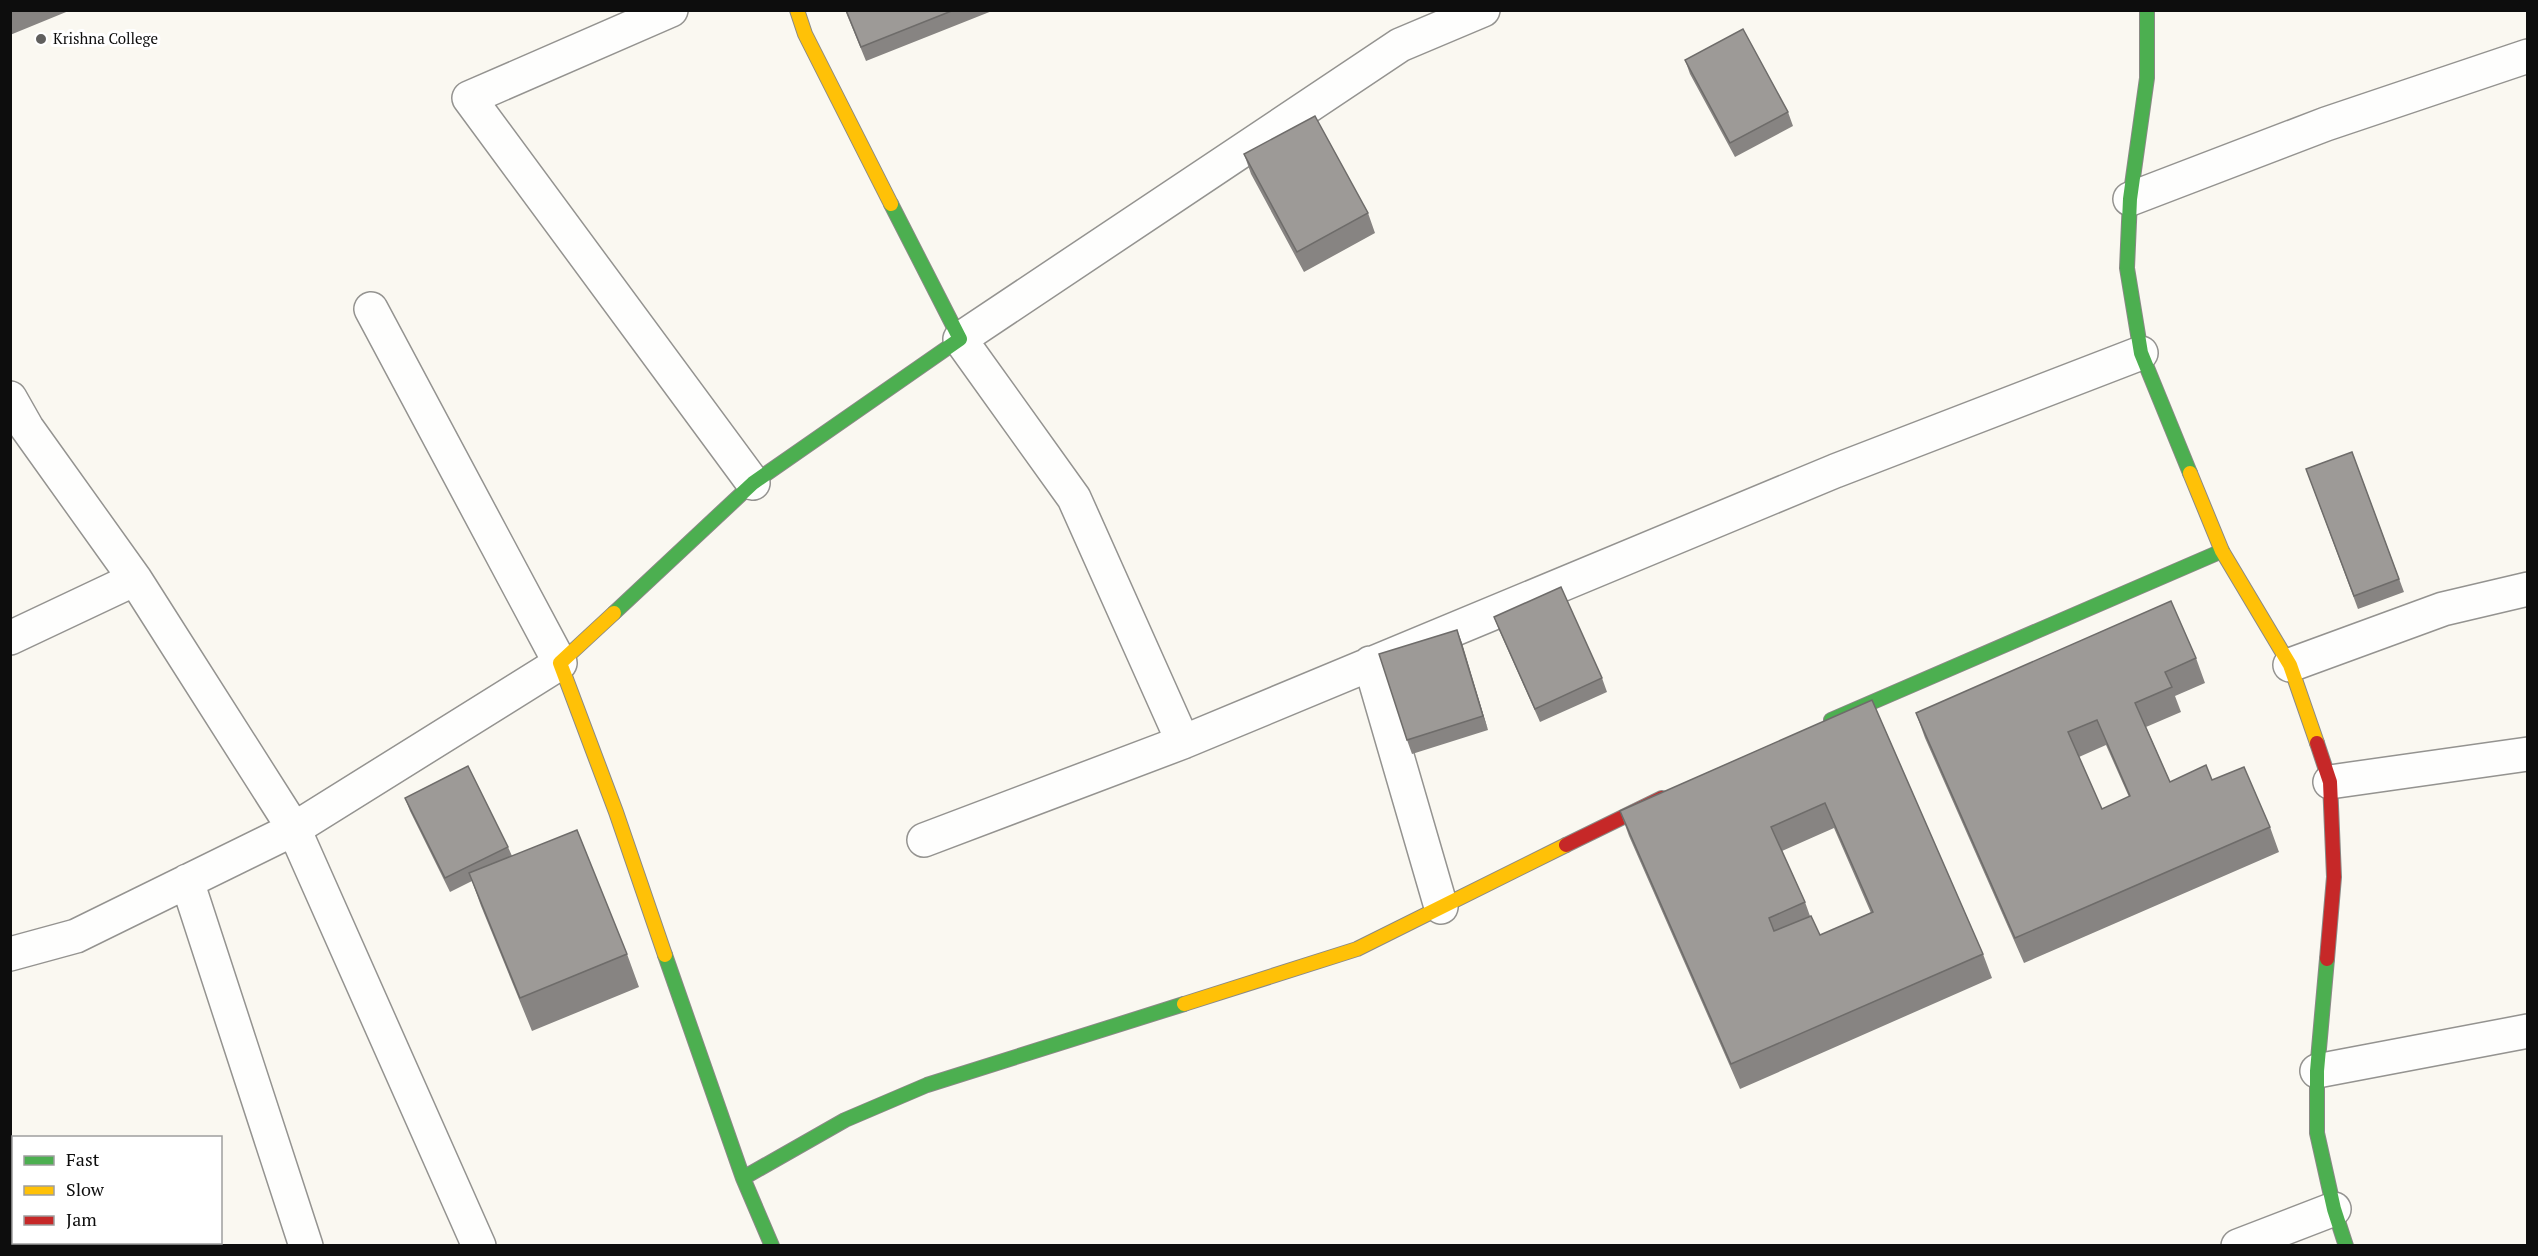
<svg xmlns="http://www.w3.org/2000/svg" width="2538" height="1256" viewBox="0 0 2538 1256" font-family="'PT Serif',serif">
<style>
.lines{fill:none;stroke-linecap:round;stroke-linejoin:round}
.street-casing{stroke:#949390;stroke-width:36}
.fast-casing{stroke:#8a8986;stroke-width:16}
.slow-casing{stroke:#8a8986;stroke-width:16}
.jam-casing{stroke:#8a8986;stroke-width:16}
.street{stroke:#fefefd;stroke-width:33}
.fast{stroke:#4caf50;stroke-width:14}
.slow{stroke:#ffc107;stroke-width:14}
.jam{stroke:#c62828;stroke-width:14}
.wall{fill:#878482;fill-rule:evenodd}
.shaded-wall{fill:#6e6c6a}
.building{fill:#9d9a97;stroke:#6e6c6a;stroke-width:1.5;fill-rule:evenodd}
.poi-dot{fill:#605f5d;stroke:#fff;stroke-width:2}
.labels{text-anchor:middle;stroke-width:6;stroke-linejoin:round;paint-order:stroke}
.poi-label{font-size:15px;fill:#0d0d0d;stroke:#fff;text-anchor:start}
</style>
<rect width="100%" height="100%" fill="#faf8f1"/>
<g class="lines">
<g class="street-casing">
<path id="street" d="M671 10 469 98 753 483
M2130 199 2326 124 2528 56
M10 398 27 428 135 579 294 829 479 1246
M10 638 135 579
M1370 663 1441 907
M2290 665 2443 609 2528 589
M1183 742 1074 498 960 339 1400 45 1483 10
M2330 782 2528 754
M924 840 1183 742 1835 471 2141 353
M187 881 306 1246
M10 954 76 936 294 829 560 663 371 309
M2317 1071 2528 1031
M2238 1246 2334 1209"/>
</g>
<g class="fast-casing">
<path id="fast" d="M2147 10V78L2130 199 2127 268 2141 353 2190 473
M614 613 753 483 960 339 891 204
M1831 720 2222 551
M665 955 743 1178 772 1246
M2327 959 2317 1071V1133L2334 1209 2346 1246
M743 1178 845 1120 927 1085 1184 1004"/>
</g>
<g class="slow-casing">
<path id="slow" d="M797 10 805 34 891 204
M2190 473 2222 551 2290 665 2317 743
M614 613 560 663 616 812 665 955
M1184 1004 1357 949 1566 845"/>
</g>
<g class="jam-casing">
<path id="jam" d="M2317 743 2330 782 2334 877 2327 959
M1566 845 1662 798"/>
</g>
<use href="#street" class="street"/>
<use href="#fast" class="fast"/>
<use href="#slow" class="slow"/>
<use href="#jam" class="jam"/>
</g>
<path class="wall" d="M10 10H71L10 35Z
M845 10H992V11L866 61Z
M1685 60 1788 112 1793 126 1735 157 1690 74Z
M1244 154 1368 213 1375 233 1304 272 1251 174Z
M2352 452 2404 592 2358 609 2306 469Z
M1494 617 1602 678 1607 692 1540 722 1499 630Z
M1457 630 1488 730 1412 754 1407 740Z
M2196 658 2205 683 2175 696 2181 712 2146 727 2170 782 2212 780 2270 827 2279 852 2024 963 1925 738 1916 713ZM2106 745 2129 797 2102 809 2079 757Z
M1872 700 1983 954 1992 978 1740 1089 1629 836 1620 811ZM1834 828 1871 913 1820 935 1810 916 1805 902 1782 851Z
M405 798 508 847 512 856 627 954 639 987 532 1031 481 906 472 881 450 892 410 811Z"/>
<path class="shaded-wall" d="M1457 630 1462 643 1488 730 1483 716Z"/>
<path class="building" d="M846 10H954L861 47Z
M1743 29 1788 112 1730 143 1685 60Z
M1315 116 1368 213 1297 252 1244 154Z
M2352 452 2399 579 2354 596 2306 469Z
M1561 587 1602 678 1535 709 1494 617Z
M2171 601 2196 658 2165 672 2172 687 2135 703 2170 782 2206 765 2212 780 2244 767 2270 827 2015 938 1916 713ZM2097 720 2130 796 2102 809 2068 732Z
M1457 630 1483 716 1407 740 1379 654Z
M1872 700 1983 954 1731 1064 1620 811ZM1825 803 1873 912 1820 935 1811 916 1774 931 1769 918 1805 902 1771 827Z
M468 766 508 847 445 878 405 798Z
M577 830 627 954 520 998 469 873Z"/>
<circle class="poi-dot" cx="41" cy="39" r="6"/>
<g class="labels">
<g class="poi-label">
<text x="53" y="44">Krishna College</text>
</g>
</g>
<rect width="2538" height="1256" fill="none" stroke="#0d0d0d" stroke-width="24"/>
<rect x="12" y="1136" width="210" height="108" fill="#ffffff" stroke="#9e9e9e" stroke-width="1.5"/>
<rect x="24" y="1156" width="30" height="9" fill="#4caf50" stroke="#9e9e9e" stroke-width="1.5"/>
<text x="66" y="1166" font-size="18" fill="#0d0d0d">Fast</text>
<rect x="24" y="1186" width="30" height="9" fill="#ffc107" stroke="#9e9e9e" stroke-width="1.5"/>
<text x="66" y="1196" font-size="18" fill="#0d0d0d">Slow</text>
<rect x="24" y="1216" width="30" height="9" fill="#c62828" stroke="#9e9e9e" stroke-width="1.5"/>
<text x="66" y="1226" font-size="18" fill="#0d0d0d">Jam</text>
</svg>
